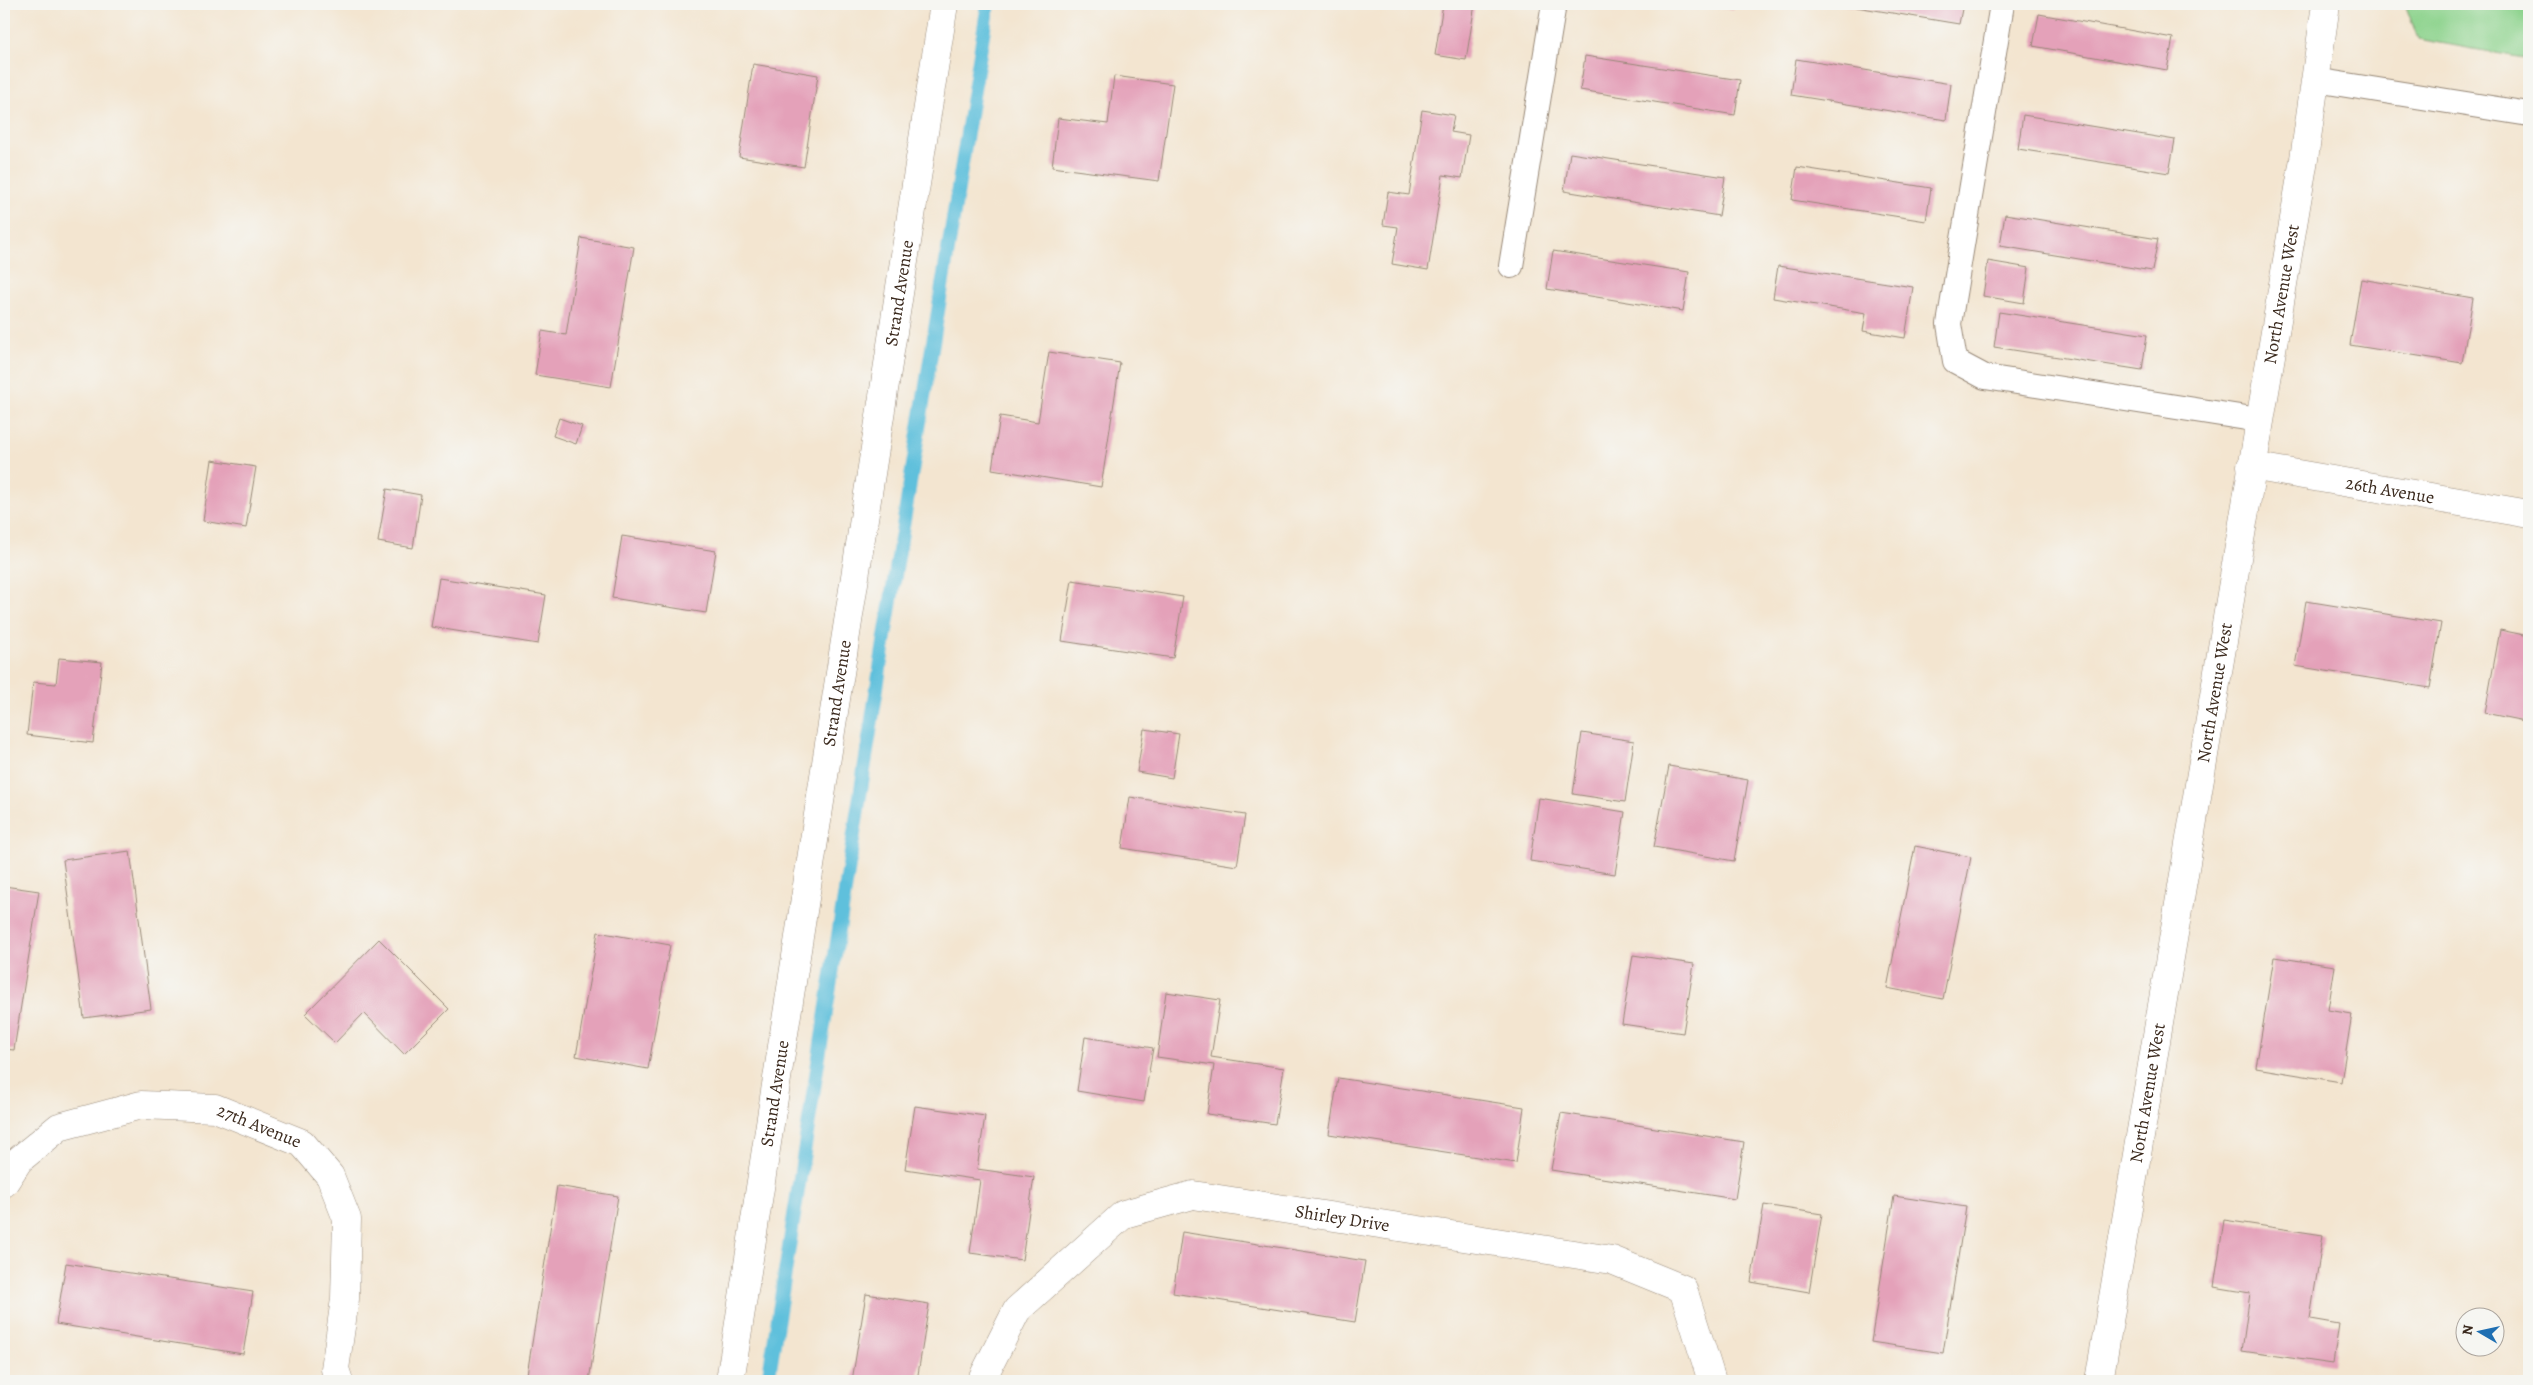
<svg xmlns="http://www.w3.org/2000/svg" width="2533" height="1385" viewBox="0 0 2533 1385" font-family="Alegreya,serif">
<style>
.green{fill:#8dd38d;stroke:#647e56}
.lines{fill:none;stroke-linecap:round;stroke-linejoin:round}
.stream{stroke:#5ec0dc;stroke-width:14}
.building{fill:#e4a1b9}
.lane-casing{stroke:#978877;stroke-width:26}
.street-casing{stroke:#978877;stroke-width:29}
.lane{stroke:#fff;stroke-width:24}
.street{stroke:#fff;stroke-width:28}
.labels{text-anchor:middle;stroke-width:4.5;stroke-linejoin:round;paint-order:stroke}
.street-label{font-size:18px;fill:#3b2a1e;stroke:#f6f6f2}
</style>
<rect width="100%" height="100%" fill="#f6f6f2"/>
<filter id="ink" filterUnits="userSpaceOnUse"><feTurbulence type="fractalNoise" baseFrequency=".02" numOctaves="2"/><feDisplacementMap in="SourceGraphic" scale="10" xChannelSelector="R" yChannelSelector="G"/><feConvolveMatrix kernelMatrix="1 2 1 2 8 2 1 2 1" color-interpolation-filters="sRGB"/></filter>
<filter id="wash" filterUnits="userSpaceOnUse"><feTurbulence type="fractalNoise" baseFrequency=".0096" numOctaves="4" result="noise"/><feDisplacementMap in="SourceGraphic" scale="20" xChannelSelector="R" yChannelSelector="G"/><feGaussianBlur stdDeviation="1.12" result="paint"/><feColorMatrix in="noise" values="0 0 0 0 0 0 0 0 0 0 0 0 0 0 0 0 0 1.4 0 .05"/><feComposite in="paint" operator="in"/></filter>
<g filter="url(#wash)">
<rect width="100%" height="100%" fill="#f3e5d0"/>
<path class="green" d="M2405 4H2529V59L2418 39Z"/>
<g class="lines">
<path class="stream" d="M768 1381 884 643 988 4"/>
</g>
<g id="blocks">
<path class="building" d="M1443 4H1475L1466 60 1435 55Z
M1700 4H1734L1733 10Z
M1838 4H1963L1959 24Z
M2039 14 2173 38 2167 70 2033 46Z
M1585 56 1740 80 1735 115 1580 90Z
M1796 59 1951 84 1946 120 1791 95Z
M753 64 818 75 804 167 739 157Z
M1114 76 1173 84 1159 181 1052 167 1058 118 1108 124Z
M1422 110 1454 115 1451 132 1469 135 1462 178 1443 175 1428 270 1392 264 1398 227 1383 225 1388 192 1409 195Z
M2023 115 2175 140 2169 173 2018 149Z
M1570 153 1725 177 1719 216 1564 191Z
M1797 167 1931 188 1926 221 1792 200Z
M2005 214 2158 239 2152 271 2000 246Z
M581 238 634 247 611 387 535 375 542 331 566 335Z
M1553 251 1689 272 1683 311 1547 289Z
M1988 261 2029 268 2024 303 1983 296Z
M1778 266 1913 287 1905 338 1863 331 1866 313 1773 298Z
M2361 279 2473 298 2462 363 2350 345Z
M1999 312 2147 335 2142 370 1994 347Z
M1049 352 1120 363 1101 487 992 469 1000 416 1038 422Z
M559 418 582 426 576 444 553 436Z
M212 460 256 467 246 528 203 521Z
M387 489 421 495 413 548 378 542Z
M622 536 716 551 706 613 612 598Z
M439 578 546 595 538 644 431 627Z
M1072 580 1183 597 1173 658 1062 641Z
M2306 601 2441 623 2430 688 2295 666Z
M2500 630 2529 636V722L2485 713Z
M59 658 102 662 93 743 27 735 33 682 56 684Z
M1144 729 1179 734 1172 778 1137 772Z
M1582 733 1634 741 1625 802 1573 794Z
M1669 766 1748 780 1734 861 1654 847Z
M1130 797 1245 815 1237 866 1122 848Z
M1539 798 1625 812 1615 874 1530 861Z
M1915 846 1971 857 1943 999 1887 988Z
M130 851 151 1009 84 1018 63 860Z
M4 886 39 891 14 1050 4 1049Z
M598 932 670 945 648 1069 576 1056Z
M379 939 449 1009 404 1054 364 1013 335 1043 305 1014Z
M1633 955 1694 964 1683 1033 1622 1024Z
M2274 957 2335 966 2328 1010 2352 1014 2341 1082 2256 1068Z
M1166 992 1220 1000 1211 1057 1284 1068 1275 1124 1207 1114 1214 1065 1157 1057Z
M1085 1037 1153 1048 1144 1102 1077 1091Z
M1338 1078 1524 1107 1516 1163 1329 1134Z
M915 1106 985 1116 977 1169 1034 1177 1022 1260 970 1253 980 1180 905 1169Z
M1561 1113 1744 1142 1735 1199 1551 1170Z
M557 1186 618 1196 589 1381H526Z
M1894 1196 1966 1207 1943 1353 1871 1342Z
M1764 1205 1822 1214 1809 1292 1751 1282Z
M2224 1220 2323 1235 2310 1319 2339 1324 2333 1364 2242 1351 2250 1293 2214 1287Z
M1182 1232 1365 1261 1355 1322 1173 1293Z
M66 1263 253 1292 243 1354 56 1324Z
M866 1294 929 1304 917 1381H852Z"/>
</g>
</g>
<g filter="url(#ink)">
<use href="#blocks" fill-opacity="0" stroke="#978877" stroke-width="1"/>
<g class="lines">
<g class="lane-casing">
<path id="lane" d="M2002 4 1949 324 1955 361 1985 377 2259 420
M2315 80 2529 114
M1511 266 1554 4"/>
</g>
<g class="street-casing">
<g id="street">
<path id="s1" d="M2251 466 2529 514"/>
<path id="s2" d="M4 1183 19 1160 59 1127 141 1105 215 1108 302 1143 330 1176 347 1219 345 1299 335 1369 339 1381"/>
<path id="s3" d="M730 1381 944 4"/>
<path id="s4" d="M981 1381 1017 1310 1124 1214 1193 1195 1612 1260 1683 1289 1712 1381"/>
<path id="s5" d="M2099 1381 2304 159 2326 4"/>
</g>
</g>
<use href="#lane" class="lane"/>
<use href="#street" class="street"/>
</g>
</g>
<g class="labels">
<g class="street-label">
<text dy="6" stroke="none"><textPath href="#s3" startOffset="1101">Strand Avenue</textPath></text>
<text dy="6" stroke="none"><textPath href="#s5" startOffset="1102">North Avenue West</textPath></text>
<text dy="6" stroke="none"><textPath href="#s1" startOffset="141">26th Avenue</textPath></text>
<text dy="6" stroke="none"><textPath href="#s3" startOffset="696">Strand Avenue</textPath></text>
<text dy="6" stroke="none"><textPath href="#s5" startOffset="698">North Avenue West</textPath></text>
<text dy="6" stroke="none"><textPath href="#s5" startOffset="292">North Avenue West</textPath></text>
<text dy="6" stroke="none"><textPath href="#s3" startOffset="291">Strand Avenue</textPath></text>
<text dy="6" stroke="none"><textPath href="#s2" startOffset="286">27th Avenue</textPath></text>
<text dy="6" stroke="none"><textPath href="#s4" startOffset="446">Shirley Drive</textPath></text>
</g>
</g>
<rect width="2533" height="1385" fill="none" stroke="#f6f6f2" stroke-width="20"/>
<g transform="translate(2480 1332) rotate(279)"><circle r="24" fill="#f6f6f2" stroke="#aba49d"/>
<path d="M0-4L9 19L0 12L-9 19Z" fill="#1f6fb2"/>
<text y="-8" font-size="14" font-weight="bold" text-anchor="middle" fill="#3b2a1e">N</text>
</g>
</svg>
